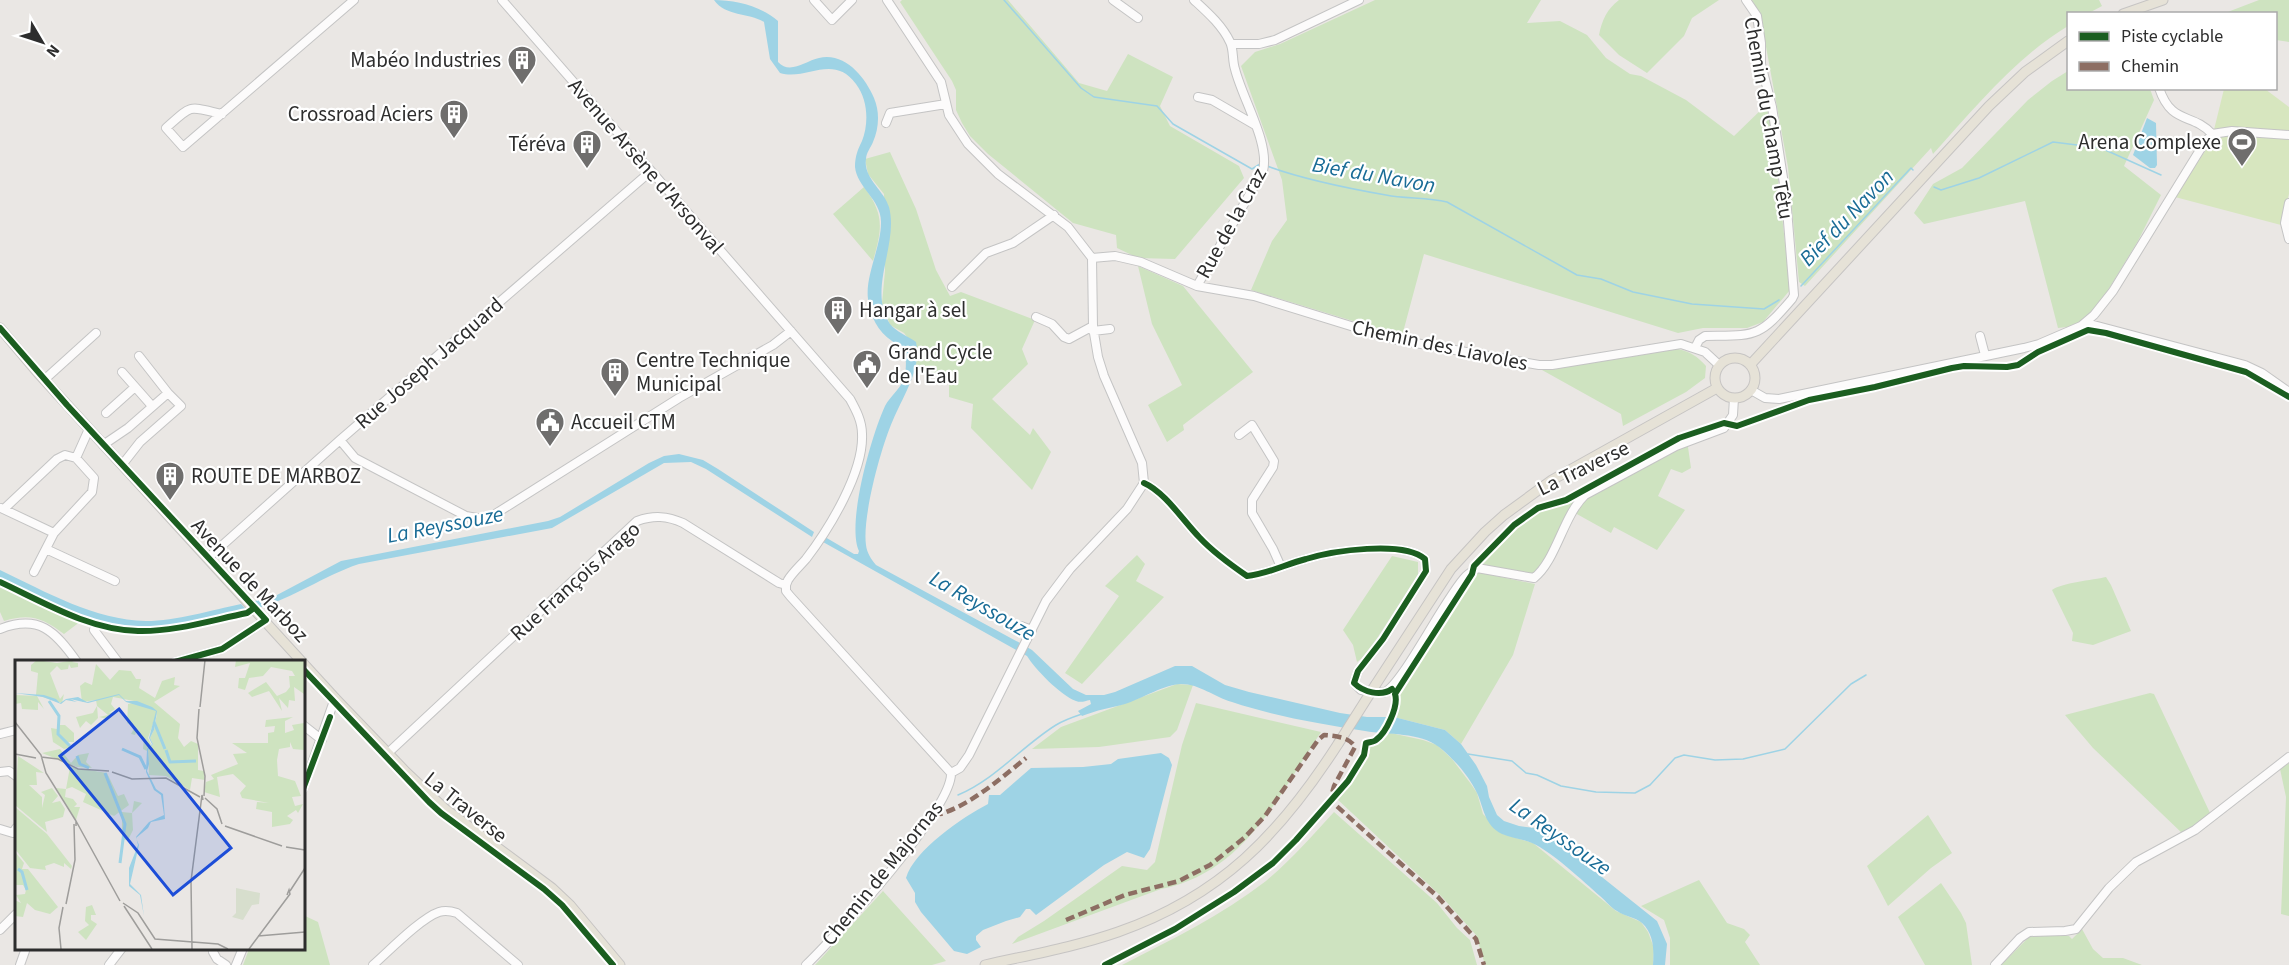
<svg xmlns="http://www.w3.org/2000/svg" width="2289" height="965" viewBox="0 0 2289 965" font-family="'Source Sans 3',sans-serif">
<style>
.green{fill:#cee3c0}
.pitch{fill:#d7e6bf}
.water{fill:#9ed3e5}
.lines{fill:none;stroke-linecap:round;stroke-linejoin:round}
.stream{stroke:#9ed3e5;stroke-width:1.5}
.minor-casing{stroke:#c4c4c4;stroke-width:10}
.major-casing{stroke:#c6c4c3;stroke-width:11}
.minor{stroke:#fcfbfb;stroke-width:8}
.major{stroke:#e6e2d7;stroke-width:9}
.major-bridge-casing{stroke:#c6c4c3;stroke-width:11;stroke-linecap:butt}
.major-bridge{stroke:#e6e2d7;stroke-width:9}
.quiet{stroke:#8d6e63;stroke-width:4.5;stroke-dasharray:9 4.5;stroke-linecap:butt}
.cycleway-casing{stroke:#fff;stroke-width:10}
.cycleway{stroke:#1b5e20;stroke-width:6}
.labels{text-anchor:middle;stroke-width:4.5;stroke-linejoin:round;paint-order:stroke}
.poi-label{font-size:21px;fill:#2d2d2d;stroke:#fff;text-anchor:start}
.street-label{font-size:21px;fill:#2d2d2d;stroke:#fff}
.water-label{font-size:22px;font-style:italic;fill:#196c96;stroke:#fff}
.inset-river{fill:none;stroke:#9ed3e5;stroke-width:3}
.inset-road{fill:none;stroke:#9e9d9b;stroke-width:1.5}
.view{fill:#1d4ed8;fill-opacity:0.15;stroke:#1d4ed8;stroke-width:3}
.inset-edge{fill:none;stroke:#2d2d2d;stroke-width:3}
</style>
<rect width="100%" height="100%" fill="#eae7e4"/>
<path class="green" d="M902 0H1008L1079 83 1107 91 1128 54 1173 77 1160 106 1170 126 1239 166 1244 178 1175 259 1138 258 1117 248 1116 235 1073 223 988 154 970 136 962 123 956 110V90L952 81 900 2Z
M1375 0H1541L1527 23 1560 21 1587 35 1606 58 1630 74 1641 76 1686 100 1734 136 1766 105 1773 131 1790 290 1763 322 1747 328H1703L1678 333 1424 254 1402 336 1251 290 1272 241 1287 220 1282 180 1241 66 1255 52 1280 44Z
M1619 0H1719L1692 18 1684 36 1647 73 1619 55 1599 35C1602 20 1607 9 1619 0Z
M1752 0H2099L2102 6 2089 13 2068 14V26C2015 58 1975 108 1933 154L1931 148 1805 286 1799 282 1788 167 1760 14Z
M2259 0H2289V42L2276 40V14L2225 13Z
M2068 71V88L2150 89 2154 100 2124 166 2161 195 2138 241 2102 300 2089 317 2075 326 2058 328 2025 201 1924 224 1914 213 1933 184 1962 168 2028 100 2052 81Z
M890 152 916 209 936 270 950 296 961 292 1035 320 1022 349 1028 364 992 399 1030 435 1033 428 1051 452 1032 490 971 428 973 404 949 397V377L915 368 918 351 904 333 890 325 882 303 885 271 884 194 868 174 865 159Z
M864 187C885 215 882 229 873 261L833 214Z
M1138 266 1183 286 1253 372 1183 425 1184 430 1167 442 1148 405 1182 385 1152 324Z
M1662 348C1681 348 1693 351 1706 366L1705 378 1686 392 1623 426 1621 414 1542 370 1584 364Z
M1686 445 1688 447 1691 468 1682 473 1671 469 1658 496 1685 510 1657 550 1614 527 1611 533 1575 513 1586 498Z
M1576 496 1579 497 1539 570 1529 576 1478 566 1477 564C1493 545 1513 521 1537 511 1550 505 1563 502 1576 496Z
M1137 555 1145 564 1136 581 1164 597 1082 684 1065 673 1119 596 1105 586Z
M1392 556 1418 562V576L1366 655 1357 662 1353 645 1343 630Z
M1477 572 1535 584 1513 655 1461 744 1445 730 1394 717 1399 695Z
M2106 577 2111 585 2131 631 2093 645 2072 641 2073 633 2052 590C2061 583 2093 580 2106 577Z
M0 584 81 621 64 634C43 618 30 613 4 621L0 612Z
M1177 684 1193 685 1177 730 1170 737 1099 747 1032 749 1061 727Z
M2150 693 2154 694 2211 815 2183 834 2093 748 2065 715Z
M1196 703 1321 732C1278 796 1245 872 1161 889L1012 944 1018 937 1044 921 1122 866 1147 870 1155 862 1182 745Z
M1386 732 1423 740 1437 745 1452 759 1471 784 1477 793 1483 814 1503 834 1533 843 1616 911 1641 922 1648 932 1654 948 1653 965H1485L1476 935 1442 897 1337 799 1370 753 1369 746 1377 743Z
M2289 763V916L2281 914 2286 797 2280 769Z
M1334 812 1437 903 1457 928 1470 940 1477 965H1122C1171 940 1222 915 1266 881 1291 860 1312 836 1334 812Z
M1928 815 1952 853 1931 868 1888 906 1867 866Z
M1699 880 1727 923 1744 929 1750 935 1745 942 1760 965H1670V938L1664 920 1641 906Z
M1941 883 1961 913 1966 923 1972 965H1925L1898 917Z
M883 891 946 961 932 965H815Z
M303 915 318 922 330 965H243L249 949 303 948Z
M2082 929 2093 949 2103 958H2123L2142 965H2001L2030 936H2069L2072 939Z"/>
<path class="pitch" d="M2224 89H2265L2289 107V194L2281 225 2175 197 2211 142Z"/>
<path class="water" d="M714 0C736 0 761 6 778 21V62C790 75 805 61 819 58 845 52 865 77 874 98 880 112 879 128 873 142 871 147 866 153 866 159 863 178 884 190 889 207 899 245 867 289 890 324 895 331 909 337 916 342 922 369 903 396 893 420 881 447 862 517 866 545 867 553 871 559 876 565L1020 643 1032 650 1073 689 1086 695H1104L1115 692 1175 666H1192L1225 685 1249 692 1340 713 1367 717H1394L1445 730 1461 744 1476 765 1487 786 1489 797 1497 815 1504 821 1519 826 1535 828 1553 838 1657 921 1667 944 1665 965H1653C1654 950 1654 934 1642 923 1635 917 1624 916 1617 911 1611 908 1606 901 1600 896 1584 882 1551 851 1532 843 1523 839 1511 838 1502 834 1484 825 1484 808 1477 793 1469 776 1454 759 1439 747 1420 732 1388 735 1365 731 1321 724 1274 716 1232 702 1214 697 1200 684 1181 684 1165 684 1141 699 1125 704 1110 708 1097 710 1082 716L1078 711 1091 704 1090 700C1085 701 1081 703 1076 701 1060 695 1035 669 1027 656L823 542 825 537 854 554H858L859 551C846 523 872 434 885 406 890 396 903 387 905 375 906 369 907 354 903 349 900 344 896 344 892 341 878 332 870 316 868 299 865 276 881 247 881 223 882 200 857 188 855 167 855 156 858 149 862 141 869 123 868 100 856 84 833 53 807 81 780 73L770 59 764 22C748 12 726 17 714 0Z
M2147 118 2156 123 2157 165 2155 168H2150L2133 155Z
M679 454 703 460 718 469 814 532 812 537 706 469 691 462 664 463 552 528 359 564C323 576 294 598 258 608L251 602 277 595 341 561 548 521 560 517 649 463 664 456Z
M0 570C46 592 95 620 146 621 176 621 212 610 241 604L246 609C214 615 179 626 146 627 93 627 47 600 0 578Z
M1161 753 1169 758 1172 765 1150 849 1144 858 1127 852 1104 865 1036 915 1030 909H1026L1020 917 1006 921 983 930 976 936V940L981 947 967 954 954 951 921 912 915 902V893L906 878C914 850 963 817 988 804L989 795H1000L1031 768 1083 767 1111 764 1118 759Z"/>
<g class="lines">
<path class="stream" d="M1004 0 1081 88 1094 97 1157 106 1173 124 1252 169 1260 164
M1267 166C1305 180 1346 188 1386 195 1406 199 1427 197 1447 202L1577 275 1601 279 1633 292 1692 304 1764 309 1779 300
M1934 187 1941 190 1979 178 2053 142 2101 148 2161 175
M1801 286 1909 170 1911 168 1913 170
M1468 754 1512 761 1526 773 1537 775 1561 786 1596 792 1635 793 1650 785 1675 758 1684 755 1715 760 1743 759 1785 749 1851 684 1866 675
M958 795C996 779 1022 746 1056 725 1064 720 1073 717 1082 714"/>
<g class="minor-casing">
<path id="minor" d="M502 0 850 399C856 410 862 421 862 434 864 472 829 529 806 559 800 566 793 572 788 580L786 585
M814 0 832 20 852 0
M887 0 941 82 949 115 968 144 998 174 1068 227 1092 258 1093 327 1098 357 1104 376 1142 463 1144 483 1127 509 1070 569 1046 601 969 755 960 768 951 773
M1113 0 1138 18
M1194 0C1207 12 1222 25 1230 42 1234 50 1232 60 1235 69 1242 98 1270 143 1263 171L1197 286
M1231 44H1259L1275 40 1359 0
M2159 88C2172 126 2192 112 2212 134
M1198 97 1212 100 1255 125
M222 114C187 106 193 104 166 128L183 147 354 0
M886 123 890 113 946 104
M2289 203 2285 223 2289 239
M1092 258 1115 256 1141 262 1197 286 1254 296 1393 339 1539 365H1552L1681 344 1705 352 1719 365
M952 287 986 253 1013 243 1054 215
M1036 317 1052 324 1064 337 1069 339 1093 326
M2086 323 2245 365 2262 373 2289 392
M1093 331 1110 329
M1980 336 1985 355
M1695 348 1699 340 1705 336C1755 335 1758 339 1792 299L1794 295 1786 197 1772 107 1761 64V43L1757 16 1746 0
M139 356 168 393
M122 372 152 406
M44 380 96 333
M1751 390 1765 398 1779 399 2024 348 2039 344 2081 326 2094 315 2113 291 2203 145 2212 134 2232 131 2289 135
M106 413 135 387
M1239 435 1252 425 1274 461 1273 467 1252 500V513L1273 549 1281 567
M340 440 355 458 466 516 482 519 492 516 679 398 773 345 791 331
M103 445 128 428 168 393 181 406 140 442 122 465
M1144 483C1165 492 1184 522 1200 538 1214 553 1231 565 1247 576 1268 574 1286 564 1306 559 1332 551 1403 540 1425 559L1426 571 1383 639 1358 671 1354 683 1361 690 1383 693C1402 687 1445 597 1466 576 1469 573 1473 571 1477 568L1534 578C1556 561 1563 516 1585 495L1676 446 1724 428 1733 415 1734 398
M1 508 54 533
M4 509 57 459 65 455 76 458 89 429
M46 549 115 581
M208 558 340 440 651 171
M34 572 54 533 92 492 94 478 76 458
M786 585V591L790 596 951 773
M1021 626 1032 630
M0 629C39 614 55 631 77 662
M94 630 118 662
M175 662 222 649 266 620
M303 725 322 740
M0 734 16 730
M388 753 637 521C654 515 667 516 683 523L779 583 786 585
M0 772 9 771 16 776
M303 789 335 698
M0 829 13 833 16 828
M0 930 16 914
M213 952 217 959 226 965
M20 965 25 951
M109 965 122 948
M236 965 243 948
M373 965C389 951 421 918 439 912 445 910 451 911 457 913L518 965
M806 965C835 937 953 808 951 773
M1995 965 2020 938 2029 932 2065 931 2076 929 2109 888 2136 862 2195 830 2289 757"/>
</g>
<g class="major-casing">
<path id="major" d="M2123 14 2163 0
M0 328 38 373 335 698 406 772 444 808 552 888 570 905 620 965
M1715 378a20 20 0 1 1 40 0a20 20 0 1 1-40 0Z
M1750 365 1989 106 2025 72 2068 41
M1376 684 1451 569 1485 532 1504 515 1552 480 1717 388
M985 965C1029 955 1075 947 1118 932 1221 896 1280 834 1338 744"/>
</g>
<use href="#minor" class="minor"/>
<use href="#major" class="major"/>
<g class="major-bridge-casing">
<path id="major-bridge" d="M1338 744 1376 684"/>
</g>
<use href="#major-bridge" class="major-bridge"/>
<path class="quiet" d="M934 811 941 814C973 803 1000 779 1026 758
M1066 920 1125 895 1179 881 1210 865 1244 838 1265 816 1318 740 1324 735C1335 736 1350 737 1355 747L1334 786 1330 800 1438 897 1476 939 1484 965"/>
<g class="cycleway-casing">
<path id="cycleway" d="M0 328 67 405 266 620 222 649 175 662
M1144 483C1165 492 1184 522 1200 538 1214 553 1231 565 1247 576 1268 574 1286 564 1306 559 1332 551 1403 540 1425 559L1426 571 1383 639 1358 671 1354 683C1363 692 1381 697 1392 689
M0 582C43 602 89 630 138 631 174 632 212 620 247 613L254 608
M303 669 429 802 441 813 544 889 562 905 613 965
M303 789 330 717
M1105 965 1175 929 1234 892 1273 863 1296 840 1348 781 1364 755 1366 743C1369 742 1374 742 1376 740 1386 733 1399 706 1395 694L1472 574 1474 566 1514 525 1538 508 1566 500 1679 438 1724 423 1737 426 1809 400 1875 387 1952 368 1964 366 2007 367 2018 365 2038 352 2088 330 2106 333 2246 372 2289 397"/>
</g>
<use href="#cycleway" class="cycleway"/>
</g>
<defs>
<g id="building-pin" transform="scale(1.5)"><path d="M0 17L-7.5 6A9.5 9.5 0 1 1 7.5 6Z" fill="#6f6e6d" stroke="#fff"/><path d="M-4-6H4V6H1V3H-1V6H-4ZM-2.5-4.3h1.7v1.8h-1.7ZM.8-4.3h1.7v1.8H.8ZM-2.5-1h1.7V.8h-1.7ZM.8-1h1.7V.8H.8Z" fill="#fff"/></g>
<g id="stadium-pin" transform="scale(1.5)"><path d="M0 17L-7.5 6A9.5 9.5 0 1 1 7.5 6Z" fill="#6f6e6d" stroke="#fff"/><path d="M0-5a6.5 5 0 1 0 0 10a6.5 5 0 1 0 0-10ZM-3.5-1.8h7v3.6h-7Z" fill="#fff"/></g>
<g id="civic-pin" transform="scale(1.5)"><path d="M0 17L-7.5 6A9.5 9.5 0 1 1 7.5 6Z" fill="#6f6e6d" stroke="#fff"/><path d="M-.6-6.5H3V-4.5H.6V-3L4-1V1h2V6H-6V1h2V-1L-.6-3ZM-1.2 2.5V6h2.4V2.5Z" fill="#fff"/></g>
</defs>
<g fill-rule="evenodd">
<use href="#building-pin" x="522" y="60"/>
<use href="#building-pin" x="454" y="114"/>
<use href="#stadium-pin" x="2242" y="142"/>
<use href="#building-pin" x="587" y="144"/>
<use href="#building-pin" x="838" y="310"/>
<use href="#civic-pin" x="867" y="364"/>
<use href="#building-pin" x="615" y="372"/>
<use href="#civic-pin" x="550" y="422"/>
<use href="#building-pin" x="170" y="476"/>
</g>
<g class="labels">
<g class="poi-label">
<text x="501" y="67" text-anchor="end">Mabéo Industries</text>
<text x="433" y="121" text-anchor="end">Crossroad Aciers</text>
<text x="2221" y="149" text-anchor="end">Arena Complexe</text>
<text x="566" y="151" text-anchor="end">Téréva</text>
<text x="859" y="317">Hangar à sel</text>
<text x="888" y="359">Grand Cycle<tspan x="888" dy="24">de l'Eau</tspan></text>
<text x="636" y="367">Centre Technique<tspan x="636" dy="24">Municipal</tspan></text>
<text x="571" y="429">Accueil CTM</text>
<text x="191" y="483">ROUTE DE MARBOZ</text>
</g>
<g class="street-label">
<text transform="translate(1769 118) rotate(80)" y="7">Chemin du Champ Têtu</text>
<text transform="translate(646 166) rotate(49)" y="7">Avenue Arsène d'Arsonval</text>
<text transform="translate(1231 223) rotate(-61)" y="7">Rue de la Craz</text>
<text transform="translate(1440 345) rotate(12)" y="7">Chemin des Liavoles</text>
<text transform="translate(429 363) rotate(-41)" y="7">Rue Joseph Jacquard</text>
<text transform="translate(1583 468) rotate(-26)" y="7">La Traverse</text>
<text transform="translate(250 580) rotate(47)" y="7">Avenue de Marboz</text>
<text transform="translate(575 581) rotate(-42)" y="7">Rue François Arago</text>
<text transform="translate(466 807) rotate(39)" y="7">La Traverse</text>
<text transform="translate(882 873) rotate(-51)" y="7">Chemin de Majornas</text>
</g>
<g class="water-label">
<text transform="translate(1374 174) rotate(10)" y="8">Bief du Navon</text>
<text transform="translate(1846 217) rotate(-46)" y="8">Bief du Navon</text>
<text transform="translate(445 524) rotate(-11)" y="8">La Reyssouze</text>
<text transform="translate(983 605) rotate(30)" y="8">La Reyssouze</text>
<text transform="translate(1561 836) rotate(35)" y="8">La Reyssouze</text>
</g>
</g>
<g transform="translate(15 660)">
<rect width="290" height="290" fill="#eae7e4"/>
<path d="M22 0 42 3 60 0 57 2 63 3V7L56 8 54 4 53 9 46 10 42 6 35 13 45 39 49 34 47 43 21 35 23 13 16 11V5ZM221 0H289V34L279 27 280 41 274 40 273 48 264 38 267 51 254 31 237 37 233 33 251 22 262 36 271 32 275 27 274 16H280L277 11 256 7 248 16 234 18 230 30 223 28 224 18H230L235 3 220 7ZM81 4 95 20 104 10 116 11 121 19H126L124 28 140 38 147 21 160 17 159 25 165 26 139 42 165 64 163 78 169 87 176 81 183 84V110L189 111 190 120 177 118 175 130 151 116 134 115 133 90 138 84 135 78 139 70 142 53 133 78 136 84 132 91 128 89 129 78 122 70 120 75 116 74 120 67 112 63 113 44 122 42 131 47V46L119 41 98 37 96 44 100 49 94 53 101 52 92 59 84 57 93 55 82 46 83 58 76 65 71 61 65 68 61 57 78 53 82 46 81 40 67 42 65 26 70 22 77 25ZM0 35 22 36 29 49 23 42V50L7 49 6 43 0 44ZM278 57 270 61V73L279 70 277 65 289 63V90L278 89 275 82V87L264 89 262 100 263 116 280 121 286 136 277 137 280 146 288 144 283 153 281 150 272 156 278 160 275 164 257 167V152L241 149 242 142 254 143 227 138 225 133 231 126 218 114 202 117 205 137 189 132 191 122 199 119 196 115 223 104 218 94 232 93 217 83H253V73L259 72 260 66 250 67 251 60ZM42 65H50L59 73V82H53L56 87 49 89 38 82 36 68 42 69ZM45 89 56 103 63 95 74 93 71 102 77 108 62 107 27 93ZM3 96 29 113 21 112 22 125H14L27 137V148L30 135 26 132 37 128 43 136 37 143 45 141 50 149 48 157 30 162 32 172 0 145ZM55 107 92 113 103 136 109 134 114 145 99 156 68 142 71 134 57 127 51 129 50 137 58 139 62 144 59 147H65L61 160 41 128 51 129ZM119 141 127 143 117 153 118 170 113 180H107V152L117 153ZM0 147 32 174 57 206 56 209 49 203V207L39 203 30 206 31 210 15 208 0 189ZM1 193 9 203 7 209H13L43 247 35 254 20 250 12 243 8 257 0 256V240L6 243 1 235 10 234 11 230 8 225H0ZM77 245 81 255H76V260L82 264 71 280 63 272 74 265 70 261 71 247Z" fill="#cee3c0"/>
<path d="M221 228 245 233 244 244 237 245 228 260 217 257 221 253Z" fill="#d7decd"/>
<path d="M0 33 29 35 41 39 45 43 51 39 63 37 72 42 104 34 111 41H122L137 47 142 51 139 70 135 78 138 84 133 90 134 104 132 111 141 129 148 134 150 159 136 162 133 168 121 178 124 185 115 224 126 235 129 256 125 235 114 226V208L123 185 121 177 134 162 149 155 146 135 139 130 131 112 132 89 137 84 134 78 141 51 111 42 104 35 73 43 55 39 62 42 51 40 46 44 28 37Z" fill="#9ed3e5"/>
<path class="inset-river" d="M34 41 44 56 43 74 55 86M139 62 150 89M107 89 125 97 131 109M151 90 155 102 181 101M62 96 65 104 74 108M90 113 110 164 105 203M3 209 7 212 12 230"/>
<path class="inset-road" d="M185 47 190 0M184 49 182 78 190 116 189 136M0 62 26 95 31 113 61 161M0 94 21 98M26 97 43 99 63 109 94 111M97 112 117 119 151 118 185 137M190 138 202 149 207 164M61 166V161L105 241M210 166 267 186M271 187 290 190M275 231 290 208M108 243 123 253 140 279 203 284 213 289M51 244 60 200 59 164M109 246 137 289M243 276 290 272M46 289 44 268 48 247M177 289 176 221 187 135 188 140M234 289 275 234 274 230 272 235"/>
<path class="view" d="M104 49 216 188 158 235 45 96Z"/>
<rect width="290" height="290" class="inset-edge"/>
</g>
<rect x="2067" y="12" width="210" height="78" fill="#ffffff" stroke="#ababab" stroke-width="1.5"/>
<rect x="2079" y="32" width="30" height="9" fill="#1b5e20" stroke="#ababab" stroke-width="1.5"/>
<text x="2121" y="42" font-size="18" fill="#2d2d2d">Piste cyclable</text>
<rect x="2079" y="62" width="30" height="9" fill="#8d6e63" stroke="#ababab" stroke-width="1.5"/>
<text x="2121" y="72" font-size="18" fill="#2d2d2d">Chemin</text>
<g transform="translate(42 42) rotate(129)" stroke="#ffffff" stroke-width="4.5" paint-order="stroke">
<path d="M0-4.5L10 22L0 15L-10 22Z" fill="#2d2d2d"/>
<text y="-9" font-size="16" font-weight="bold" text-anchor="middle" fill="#2d2d2d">N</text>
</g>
</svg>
